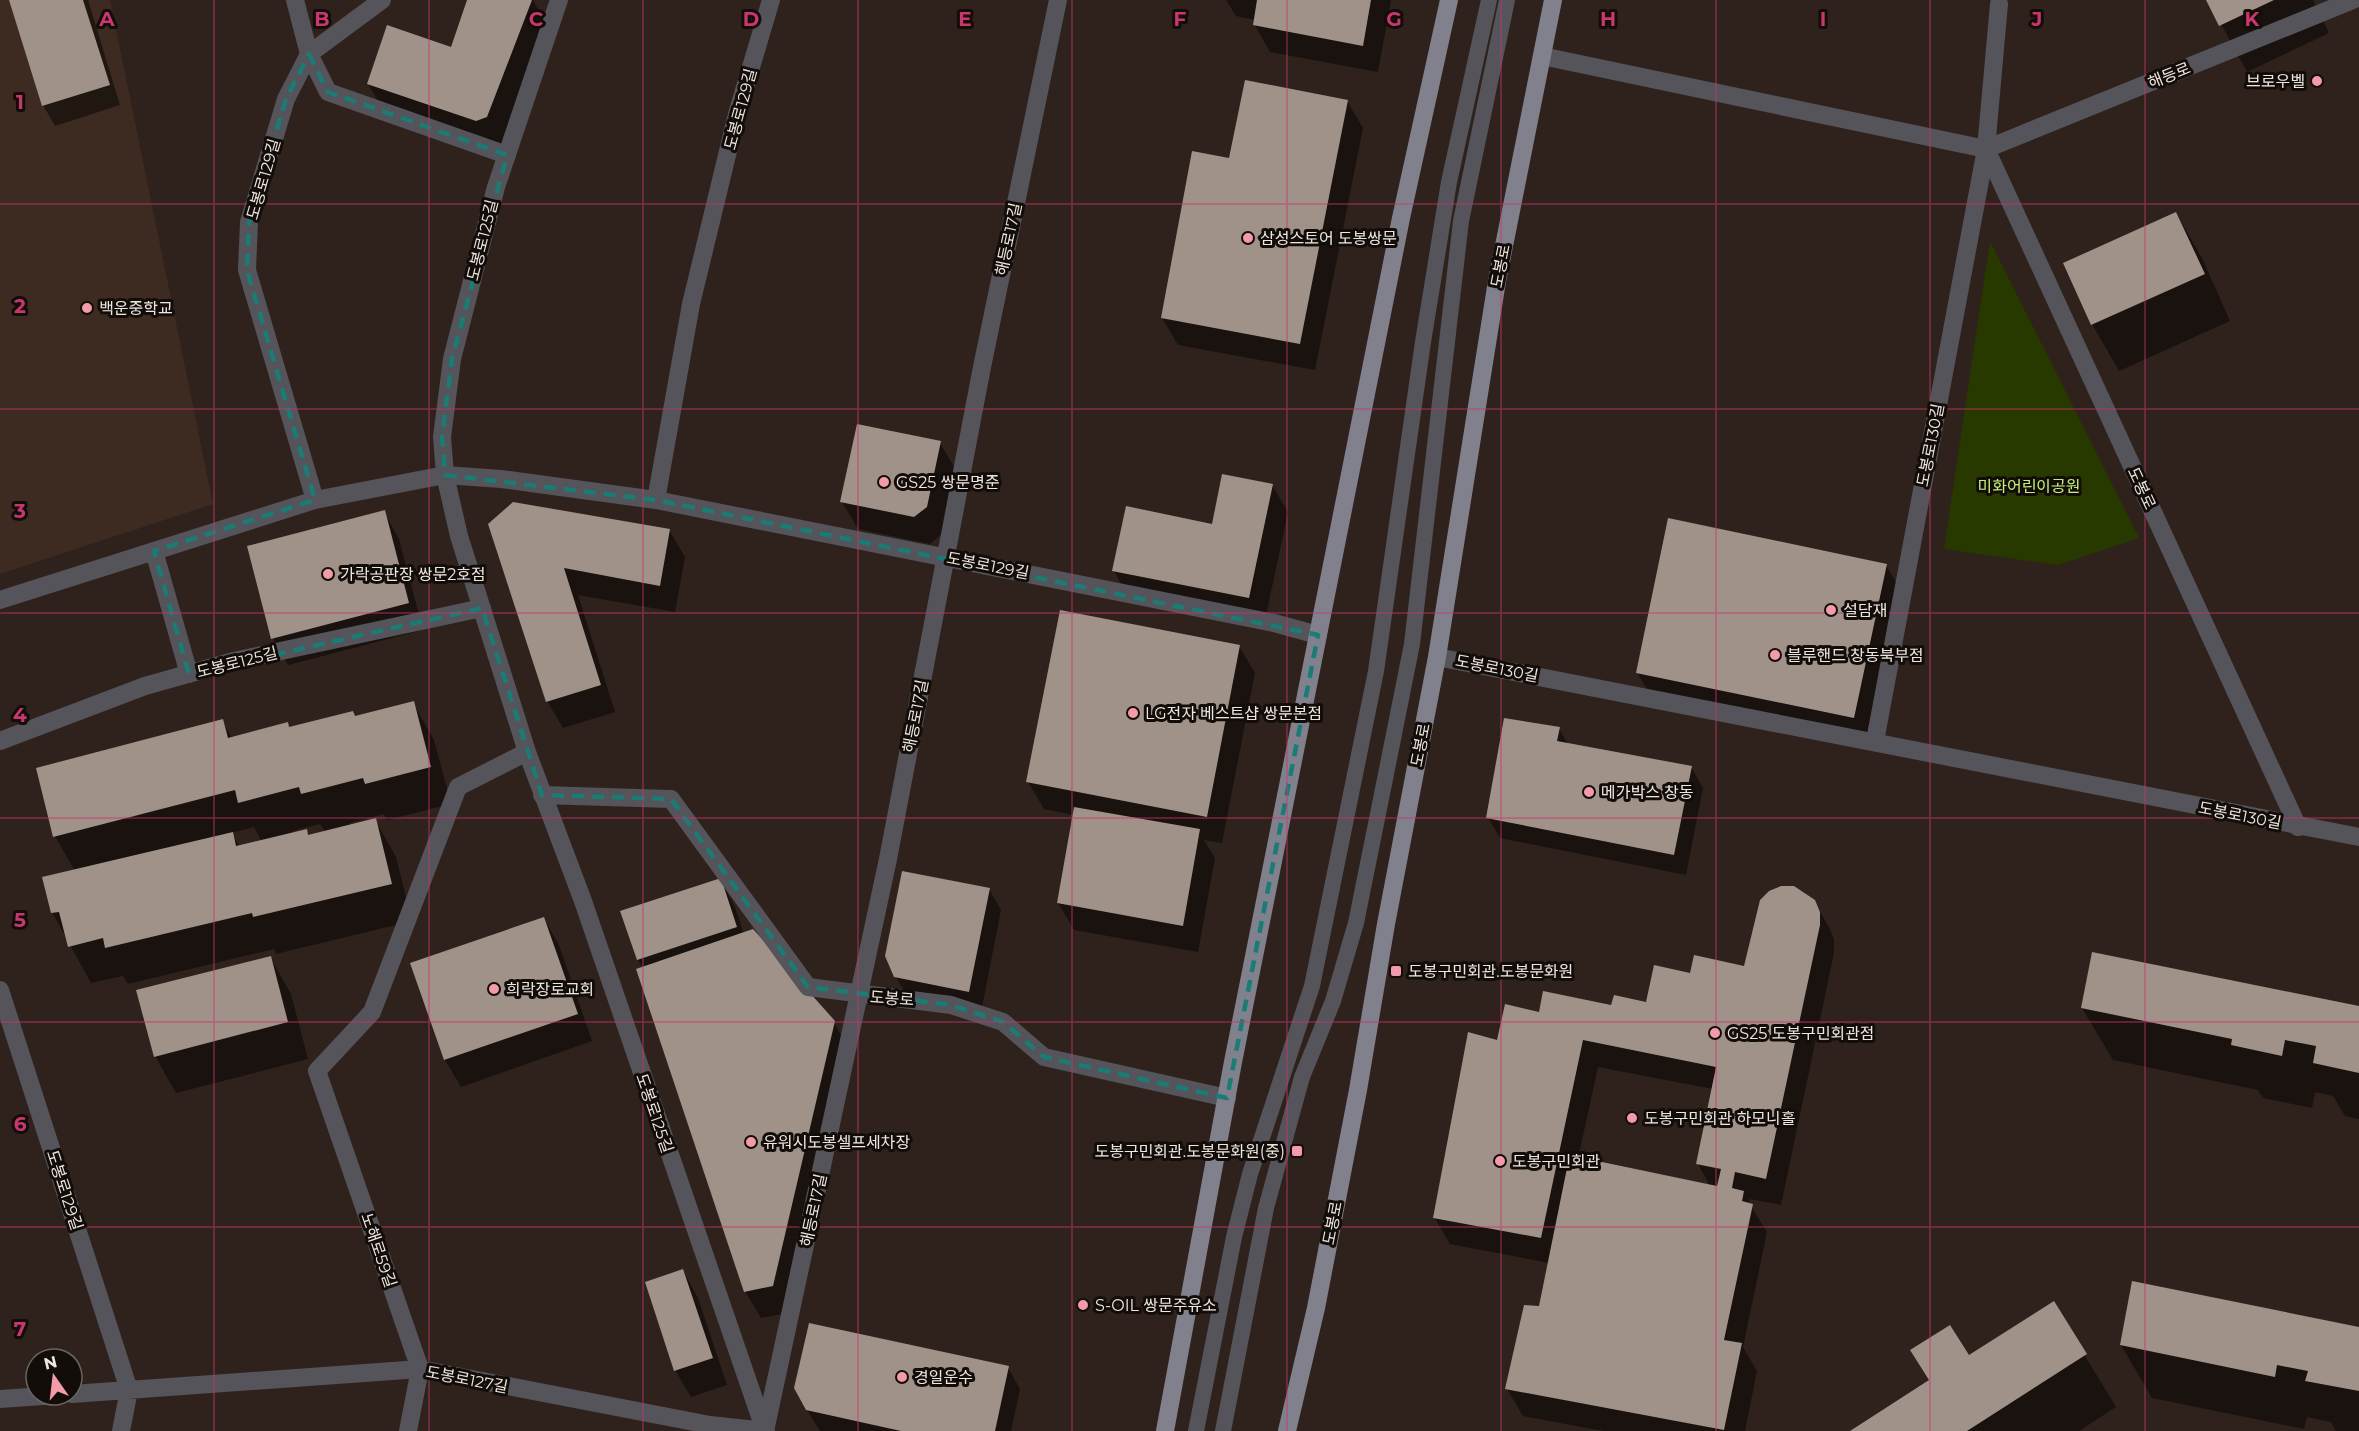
<svg xmlns="http://www.w3.org/2000/svg" width="2359" height="1431" viewBox="0 0 2359 1431" font-family="Montserrat,'Noto Sans KR',sans-serif">
<style>
.built{fill:#3d2b21}
.green{fill:#283900}
.shadow{fill:#0007;fill-rule:evenodd}
.building{fill:#a19289}
.lines{fill:none;stroke-linecap:round;stroke-linejoin:round}
.service{stroke:#54545a;stroke-width:16}
.minor{stroke:#54545a;stroke-width:18}
.primary{stroke:#81818e;stroke-width:18}
.marked{fill:none;stroke:#1a7c74;stroke-width:4.5;stroke-dasharray:12 8;stroke-linejoin:round}
.grid{fill:none;stroke:#c9376f;stroke-width:1.5;stroke-opacity:0.55}
.poi-dot{fill:#f39aab;stroke:#130d0a;stroke-width:2}
.labels{text-anchor:middle;stroke-width:6;stroke-linejoin:round;paint-order:stroke}
.street-label{font-size:16px;fill:#eee6e1;stroke:#130d0a}
.poi-label{font-size:16px;fill:#eee6e1;stroke:#130d0a;text-anchor:start}
.park-label{font-size:16px;fill:#c4ef78;stroke:#130d0a}
.grid-label{font-size:20px;text-anchor:middle;font-weight:bold;fill:#c9376f;stroke:#130d0a;stroke-width:6;stroke-linejoin:round;paint-order:stroke}
</style>
<rect width="100%" height="100%" fill="#2f221c"/>
<path class="built" d="M0 0H110L213 504 0 574Z"/>
<path class="green" d="M1990 241 2139 538 2058 565 1944 549Z"/>
<path class="shadow" d="M11 0H88L120 105 55 126 43 105Z
M469 0H533L547 26 502 144 384 111 368 84 452 49Z
M1226 0H1391L1378 72 1270 52 1255 25V20L1236 16Z
M2208 0H2313L2329 33 2247 72Z
M1347 101 1363 128 1315 370 1178 345 1162 318 1230 160Z
M2176 213 2203 260 2230 321 2119 371 2092 324Z
M940 443 956 470 942 534 930 544 858 529 842 502Z
M1272 485 1288 512 1264 625 1129 598 1114 571 1213 526Z
M384 512 399 539 423 630 288 665 273 638Z
M490 525 669 530 685 557 675 612 578 595 615 712 563 728 547 701Z
M1886 565 1898 586 1866 738 1649 693 1637 672Z
M1239 646 1255 673 1222 843 1204 840 1215 858 1198 952 1074 930 1058 903 1074 815 1044 809 1028 782Z
M413 703 434 740 451 804 387 820 384 814 350 823 351 826 375 820 396 857 412 921 276 954 274 949 128 984 123 976 91 983 52 912 75 871 55 836 222 721 232 738 355 717ZM320 824 325 832 309 836 306 831 294 834 293 831ZM254 827 262 842 240 847 231 833Z
M1559 729 1568 744 1691 767 1703 788 1686 875 1500 838 1488 817Z
M720 880 735 907 744 934 833 1021 849 1049 788 1313 761 1318 745 1291 643 968 638 960Z
M989 889 1001 910 981 1012 908 997 895 976Z
M1814 901 1830 929 1834 940V953L1781 1205 1750 1199 1749 1203 1767 1232 1743 1347 1757 1371 1745 1431H1603L1523 1416 1507 1389 1540 1308 1549 1263 1450 1244 1434 1217 1498 1042 1540 1013 1648 1004 1691 974 1745 968ZM1598 1067 1713 1089 1698 1164 1710 1186 1578 1159Z
M544 919 559 945 592 1041 461 1087 445 1060 412 964Z
M270 957 291 994 308 1059 176 1093 155 1056Z
M2082 1008H2359V1119L2345 1116 2333 1096 2315 1092 2312 1108 2263 1098 2258 1090 2113 1060Z
M683 1271 698 1298 727 1385 691 1397 675 1370Z
M2053 1303 2116 1407 2079 1431H1853Z
M2359 1328V1431H2336L2331 1422 2307 1417 2304 1429 2152 1398 2121 1345Z
M1008 1368 1020 1389 1011 1431H820L807 1410Z"/>
<path class="building" d="M9 0H83L110 85 42 106Z
M467 0H532L487 117 476 121 367 84 387 25 451 47Z
M1257 0H1371L1363 46 1253 25Z
M2206 0H2274L2219 26Z
M1245 80 1348 100 1300 344 1161 318 1192 151 1229 158Z
M2176 212 2205 274 2091 325 2063 263Z
M857 424 941 441 927 507 914 517 840 502Z
M1222 474 1273 484 1249 598 1112 571 1126 506 1212 524Z
M513 502 670 529 660 586 564 568 601 685 546 702 488 524Z
M385 510 409 603 271 639 247 546Z
M1668 518 1887 564 1854 718 1636 673Z
M1060 610 1240 645 1207 817 1026 782Z
M414 701 431 767 365 784 363 778 301 794 299 787 238 803 235 790 53 837 36 768 223 719 228 738 288 722 289 727 353 711 355 716Z
M1504 718 1560 727 1557 741 1692 766 1674 855 1486 818Z
M1074 807 1200 829 1183 926 1057 903Z
M376 818 392 884 253 917 252 913 105 948 103 938 68 947 59 912 51 913 42 877 233 832 236 846 307 829 308 835Z
M902 871 990 888 969 992 894 977 885 956Z
M721 878 737 927 637 960 620 911Z
M1781 886H1794L1815 900 1820 912V925L1766 1179 1735 1172 1732 1188 1744 1191 1742 1201 1753 1204 1724 1340 1742 1343 1724 1430 1505 1389 1524 1305 1539 1306 1567 1168 1575 1169 1578 1157 1717 1186 1721 1169 1696 1164 1716 1067 1583 1040 1541 1238 1433 1218 1468 1032 1497 1040 1505 1004 1539 1012 1543 991 1611 1005 1614 995 1646 1002 1654 965 1690 973 1694 955 1744 966 1760 900 1769 891Z
M544 917 578 1014 444 1060 410 963Z
M753 929 835 1021 773 1286 744 1292 636 969Z
M2092 952 2359 1006V1073L2313 1063 2316 1046 2285 1040 2282 1056 2231 1045 2232 1039 2081 1008Z
M271 956 288 1022 154 1057 136 990Z
M683 1269 713 1358 674 1371 645 1282Z
M2132 1281 2359 1327V1391L2305 1381 2308 1371 2277 1365 2275 1377 2120 1345Z
M2054 1301 2087 1354 1967 1431H1850L1929 1380 1910 1350 1950 1325 1969 1355Z
M809 1323 1009 1366 995 1431H901L806 1410 794 1388Z"/>
<g class="lines">
<path class="service" d="M1196 1431 1234 1237 1250 1174 1312 986 1376 671 1423 342 1449 182 1489 0
M1223 1431 1266 1208 1302 1077 1333 1001 1356 923 1385 779 1412 644 1461 221 1507 0"/>
<path class="minor" d="M295 0 309 54 328 92 507 155
M559 0 496 187 452 359 442 437 445 475 459 536 527 752 583 901 765 1431
M1542 56 1986 149
M1986 149 2298 827
M1986 149 2353 0
M315 500 247 270 249 222 286 99 309 54 382 0
M656 500 691 304 737 114 771 0
M154 551 189 674
M0 600 315 500 445 475 501 479 656 500 1274 623 1318 635
M1437 657 2359 837
M0 741 145 686 234 661 482 608
M1875 741 1986 149 1999 4
M542 795 671 799 808 987 951 1005 1003 1022 1044 1057 1227 1098
M0 990 129 1390 121 1431
M72 1394 420 1369 710 1425 766 1431
M0 1399 57 1395
M408 1431 420 1369 317 1071 372 1012 458 787 527 752
M765 1431 888 859 982 367 1058 0"/>
<path class="primary" d="M1165 1431 1233 1062 1401 218 1449 0
M1287 1431 1316 1308 1358 1090 1386 924 1437 657 1497 281 1553 0"/>
</g>
<path class="marked" d="M309 54 328 92 507 155 452 359 442 437 445 475 656 500 1318 635 1227 1098 1044 1057 1003 1022 951 1005 808 987 671 799 542 795 482 608 189 674 154 551 315 500 247 270 249 222 286 99Z"/>
<path class="grid" d="M214 0V1431M429 0V1431M643 0V1431M858 0V1431M1072 0V1431M1287 0V1431M1501 0V1431M1716 0V1431M1930 0V1431M2145 0V1431M0 204H2359M0 409H2359M0 613H2359M0 818H2359M0 1022H2359M0 1227H2359"/>
<g class="poi-dot">
<circle cx="2317" cy="81" r="6"/>
<circle cx="1248" cy="238" r="6"/>
<circle cx="87" cy="308" r="6"/>
<circle cx="884" cy="482" r="6"/>
<circle cx="328" cy="574" r="6"/>
<circle cx="1831" cy="610" r="6"/>
<circle cx="1775" cy="655" r="6"/>
<circle cx="1133" cy="713" r="6"/>
<circle cx="1589" cy="792" r="6"/>
<rect x="1390" y="965" width="12" height="12" rx="3"/>
<circle cx="494" cy="989" r="6"/>
<circle cx="1715" cy="1033" r="6"/>
<circle cx="1632" cy="1118" r="6"/>
<circle cx="751" cy="1142" r="6"/>
<rect x="1291" y="1145" width="12" height="12" rx="3"/>
<circle cx="1500" cy="1161" r="6"/>
<circle cx="1083" cy="1305" r="6"/>
<circle cx="902" cy="1377" r="6"/>
</g>
<g class="labels">
<g class="street-label">
<text transform="translate(2169 75) rotate(-22)" y="6">해등로</text>
<text transform="translate(740 109) rotate(-75)" y="6">도봉로129길</text>
<text transform="translate(263 179) rotate(-74)" y="6">도봉로129길</text>
<text transform="translate(1008 239) rotate(-78)" y="6">해등로17길</text>
<text transform="translate(482 240) rotate(-76)" y="6">도봉로125길</text>
<text transform="translate(1500 266) rotate(-79)" y="6">도봉로</text>
<text transform="translate(1930 445) rotate(-79)" y="6">도봉로130길</text>
<text transform="translate(2142 488) rotate(65)" y="6">도봉로</text>
<text transform="translate(988 565) rotate(11)" y="6">도봉로129길</text>
<text transform="translate(237 662) rotate(-14)" y="6">도봉로125길</text>
<text transform="translate(1497 668) rotate(11)" y="6">도봉로130길</text>
<text transform="translate(915 716) rotate(-79)" y="6">해등로17길</text>
<text transform="translate(1420 745) rotate(-79)" y="6">도봉로</text>
<text transform="translate(2240 815) rotate(11)" y="6">도봉로130길</text>
<text transform="translate(892 998) rotate(4)" y="6">도봉로</text>
<text transform="translate(655 1113) rotate(71)" y="6">도봉로125길</text>
<text transform="translate(65 1190) rotate(72)" y="6">도봉로129길</text>
<text transform="translate(813 1210) rotate(-78)" y="6">해등로17길</text>
<text transform="translate(1332 1223) rotate(-79)" y="6">도봉로</text>
<text transform="translate(379 1250) rotate(71)" y="6">노해로59길</text>
<text transform="translate(467 1379) rotate(11)" y="6">도봉로127길</text>
</g>
<g class="poi-label">
<text x="2305" y="87" text-anchor="end">브로우벨</text>
<text x="1260" y="244">삼성스토어 도봉쌍문</text>
<text x="99" y="314">백운중학교</text>
<text x="896" y="488">GS25 쌍문명준</text>
<text x="340" y="580">가락공판장 쌍문2호점</text>
<text x="1843" y="616">설담재</text>
<text x="1787" y="661">블루핸드 창동북부점</text>
<text x="1145" y="719">LG전자 베스트샵 쌍문본점</text>
<text x="1601" y="798">메가박스 창동</text>
<text x="1408" y="977">도봉구민회관.도봉문화원</text>
<text x="506" y="995">희락장로교회</text>
<text x="1727" y="1039">GS25 도봉구민회관점</text>
<text x="1644" y="1124">도봉구민회관 하모니홀</text>
<text x="763" y="1148">유워시도봉셀프세차장</text>
<text x="1285" y="1157" text-anchor="end">도봉구민회관.도봉문화원(중)</text>
<text x="1512" y="1167">도봉구민회관</text>
<text x="1095" y="1311">S-OIL 쌍문주유소</text>
<text x="914" y="1383">경일운수</text>
</g>
<g class="park-label">
<text x="2029" y="492">미화어린이공원</text>
</g>
</g>
<g class="grid-label">
<text x="107" y="26">A</text>
<text x="322" y="26">B</text>
<text x="536" y="26">C</text>
<text x="751" y="26">D</text>
<text x="965" y="26">E</text>
<text x="1180" y="26">F</text>
<text x="1394" y="26">G</text>
<text x="1608" y="26">H</text>
<text x="1823" y="26">I</text>
<text x="2037" y="26">J</text>
<text x="2252" y="26">K</text>
<text x="20" y="109">1</text>
<text x="20" y="313">2</text>
<text x="20" y="518">3</text>
<text x="20" y="722">4</text>
<text x="20" y="927">5</text>
<text x="20" y="1131">6</text>
<text x="20" y="1336">7</text>
</g>
<g transform="translate(54 1377) rotate(346)"><circle r="28" fill="#130d0a" stroke="#6b6460" stroke-width="1.5"/>
<path d="M0-4.5L10 22L0 15L-10 22Z" fill="#f39aab"/>
<text y="-9" font-size="16" font-weight="bold" text-anchor="middle" fill="#eee6e1">N</text>
</g>
</svg>
